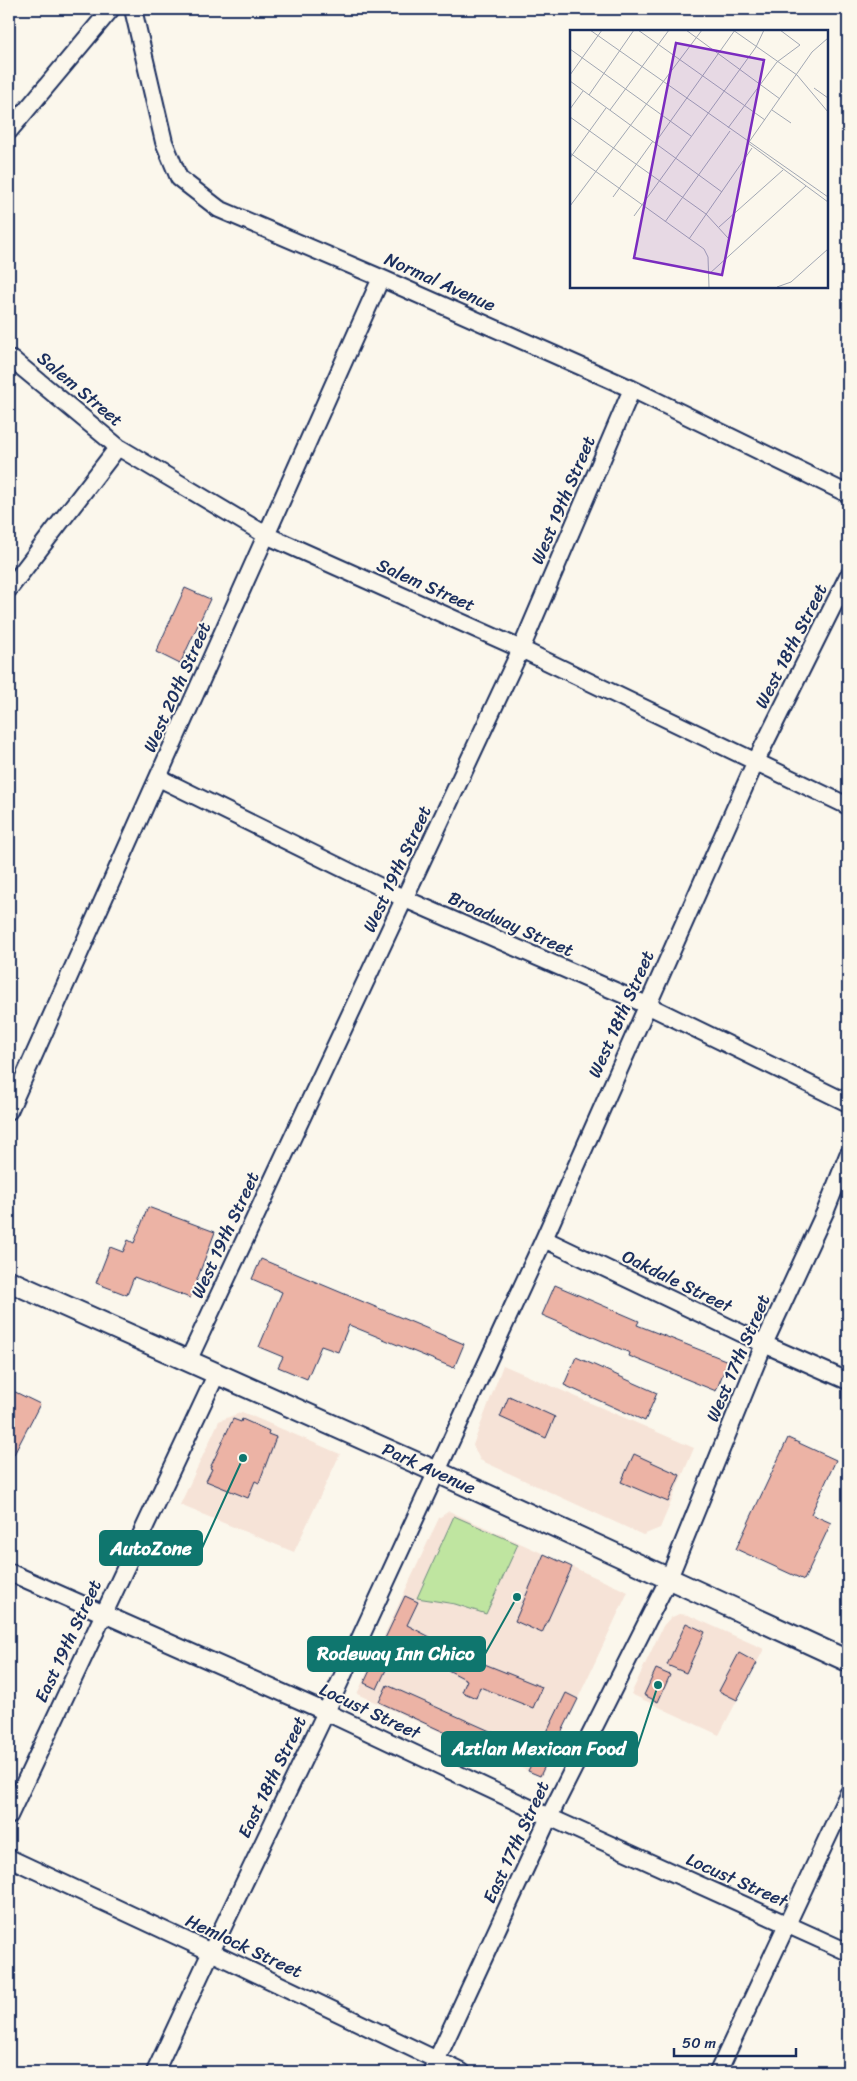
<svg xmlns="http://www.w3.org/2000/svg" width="857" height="2081" viewBox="0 0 857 2081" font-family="Sriracha,sans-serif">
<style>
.built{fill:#f6e3d7}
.green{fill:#bfe5a0;stroke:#6d8a7f}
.building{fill:#ecb3a5;stroke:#1b2f5e}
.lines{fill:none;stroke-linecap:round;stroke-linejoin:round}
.minor-casing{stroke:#1b2f5e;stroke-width:20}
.major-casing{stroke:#1b2f5e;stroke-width:24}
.minor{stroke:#fbf7ec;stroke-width:16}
.major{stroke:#fbf7ec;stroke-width:20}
.labels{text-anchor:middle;stroke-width:4;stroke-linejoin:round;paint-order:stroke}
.street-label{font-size:18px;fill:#1b2f5e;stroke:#fbf7ec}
.inset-road{fill:none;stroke:#a1a7b3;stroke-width:1}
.view{fill:#7b2cbf;fill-opacity:0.15;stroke:#7b2cbf;stroke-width:2.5}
.inset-edge{fill:none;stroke:#1b2f5e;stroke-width:2.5}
.leader{fill:none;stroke:#0f766e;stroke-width:2}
.callout-dot{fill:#0f766e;stroke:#fbf7ec;stroke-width:2}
.callout{fill:#0f766e;stroke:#0f766e;stroke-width:2}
.callout-label{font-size:19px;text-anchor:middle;font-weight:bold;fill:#fff}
</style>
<rect width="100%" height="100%" fill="#fbf7ec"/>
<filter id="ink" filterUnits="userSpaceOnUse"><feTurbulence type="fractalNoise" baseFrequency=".02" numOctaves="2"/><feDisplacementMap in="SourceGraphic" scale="10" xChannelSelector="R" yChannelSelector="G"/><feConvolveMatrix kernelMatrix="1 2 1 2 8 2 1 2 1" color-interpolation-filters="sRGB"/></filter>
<g filter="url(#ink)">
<path class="built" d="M503 1365 694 1448 660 1528 643 1535 480 1460 473 1445Z
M242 1412 340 1454 294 1552 180 1505 219 1421Z
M449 1511 628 1592 541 1777 357 1694 439 1518Z
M679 1614 688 1615 764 1649 719 1735 631 1694 663 1626 670 1618Z"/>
<path class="green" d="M454 1516 518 1544 486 1614 455 1604 417 1598Z"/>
<path class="building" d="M185 588 210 599 180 664 156 652Z
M148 1207 215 1232 190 1298 134 1277 127 1295 96 1283 110 1247 123 1252 128 1240 134 1243Z
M261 1259 464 1344 454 1368 349 1325 338 1352 321 1346 307 1379 278 1367 283 1357 259 1347 282 1292 252 1279Z
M555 1285 639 1321 637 1325 728 1361 716 1391 629 1356 630 1353 542 1315Z
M576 1357 657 1393 645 1421 564 1385Z
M9 1389 40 1404 9 1464Z
M509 1396 555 1417 546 1438 500 1417Z
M233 1419 241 1422 242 1419 269 1431 268 1434 276 1437 259 1483 255 1481 248 1498 206 1481 212 1469 210 1468Z
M788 1438 836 1460 811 1514 831 1523 804 1580 736 1549Z
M634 1454 680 1475 668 1502 621 1482Z
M544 1554 572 1567 542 1633 515 1621Z
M405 1596 418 1602 407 1625 472 1659 542 1687 533 1708 480 1687 476 1698 462 1692 467 1680 398 1644 377 1689 364 1683Z
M686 1623 705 1632 686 1673 667 1665Z
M739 1653 757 1663 737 1700 719 1691Z
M656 1669 670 1675 658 1702 644 1695Z
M387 1685 519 1744 511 1763 379 1702Z
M566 1693 578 1699 540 1776 528 1771Z"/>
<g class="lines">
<g class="minor-casing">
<path id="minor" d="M133 9 164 142 179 178 219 209 381 278 632 389 848 494
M9 131 111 9
M13 360 118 447 266 535 521 649 848 806
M9 589 118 447
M159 778 405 899 647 1005 848 1103
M9 1111 381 278
M544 1239 764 1344 848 1381
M188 1361 521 649 632 389
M9 1572 326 1712 549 1817 848 1952
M9 1816 216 1375
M9 1858 211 1952 462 2072
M155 2072 211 1952 326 1712 544 1239 755 763 848 576
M431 2072 549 1817 669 1578 764 1344 826 1210 848 1155
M718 2072 848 1794"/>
</g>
<g class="major-casing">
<g id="major">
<path id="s1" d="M9 1281 437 1472 848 1661"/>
</g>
</g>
<use href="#minor" class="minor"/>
<use href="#major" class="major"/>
</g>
</g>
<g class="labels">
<g class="street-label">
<text transform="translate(440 282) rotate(24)" y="6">Normal Avenue</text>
<text transform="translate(80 389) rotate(40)" y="6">Salem Street</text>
<text transform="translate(563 500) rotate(-67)" y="6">West 19th Street</text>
<text transform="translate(426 585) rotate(24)" y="6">Salem Street</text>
<text transform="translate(791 646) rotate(-63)" y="6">West 18th Street</text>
<text transform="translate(177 687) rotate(-66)" y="6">West 20th Street</text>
<text transform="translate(397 869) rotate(-65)" y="6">West 19th Street</text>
<text transform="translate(511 924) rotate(24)" y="6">Broadway Street</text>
<text transform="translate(621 1014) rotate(-66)" y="6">West 18th Street</text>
<text transform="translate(225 1235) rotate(-65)" y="6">West 19th Street</text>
<text transform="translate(677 1281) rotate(26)" y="6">Oakdale Street</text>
<text transform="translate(738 1358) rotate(-67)" y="6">West 17th Street</text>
<text dy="6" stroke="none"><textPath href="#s1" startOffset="460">Park Avenue</textPath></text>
<text transform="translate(68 1641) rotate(-65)" y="6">East 19th Street</text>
<text transform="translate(370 1711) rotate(25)" y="6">Locust Street</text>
<text transform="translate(272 1777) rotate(-64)" y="6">East 18th Street</text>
<text transform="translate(516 1842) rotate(-65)" y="6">East 17th Street</text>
<text transform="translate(737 1880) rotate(24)" y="6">Locust Street</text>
<text transform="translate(244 1946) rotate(25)" y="6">Hemlock Street</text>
</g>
</g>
<g transform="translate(570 30)">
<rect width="258" height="258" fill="#fbf7ec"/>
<path class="inset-road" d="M20 0 258 167M68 0 195 90M116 0 210 69M163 0 227 45 258 82M0 19 121 106M0 45 32 0M0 51 152 162M244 58 258 68M19 65 64 0M0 79 13 61M40 80 99 0M202 80 221 93M0 87 136 184 158 208M158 98 207 32 230 15 210 0M179 112 242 22 258 8M85 113 165 0M178 113 258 172M0 123 134 219 138 227 139 257M0 128 36 78M43 167 83 111M0 176 132 0M64 186 186 17 194 0M95 192 160 101M149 197 213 140M119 209 182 118M139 244 236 156M207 257 221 252 258 219"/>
<path class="view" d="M106 13 194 30 152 245 64 228Z"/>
<rect width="258" height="258" class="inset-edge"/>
</g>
<path class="leader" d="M243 1458L202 1548M517 1597L485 1654M658 1685L637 1749"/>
<g class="callout-dot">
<circle cx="243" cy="1458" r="5"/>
<circle cx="517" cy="1597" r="5"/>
<circle cx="658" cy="1685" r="5"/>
</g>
<g class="callout">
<rect x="100" y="1531" width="102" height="34" rx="5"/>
<rect x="308" y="1637" width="177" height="34" rx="5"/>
<rect x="442" y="1732" width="195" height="34" rx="5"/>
</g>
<g class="callout-label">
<text x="151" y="1555">AutoZone</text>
<text x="396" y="1660">Rodeway Inn Chico</text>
<text x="539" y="1755">Aztlan Mexican Food</text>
</g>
<rect width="857" height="2081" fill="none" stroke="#fbf7ec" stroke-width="30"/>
<rect x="15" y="15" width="827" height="2051" fill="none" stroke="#1b2f5e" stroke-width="2" filter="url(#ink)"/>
<path d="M674 2048v8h122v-8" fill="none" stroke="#1b2f5e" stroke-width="2.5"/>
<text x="682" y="2048" font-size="15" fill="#1b2f5e" stroke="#fbf7ec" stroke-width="4" paint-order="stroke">50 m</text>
</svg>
